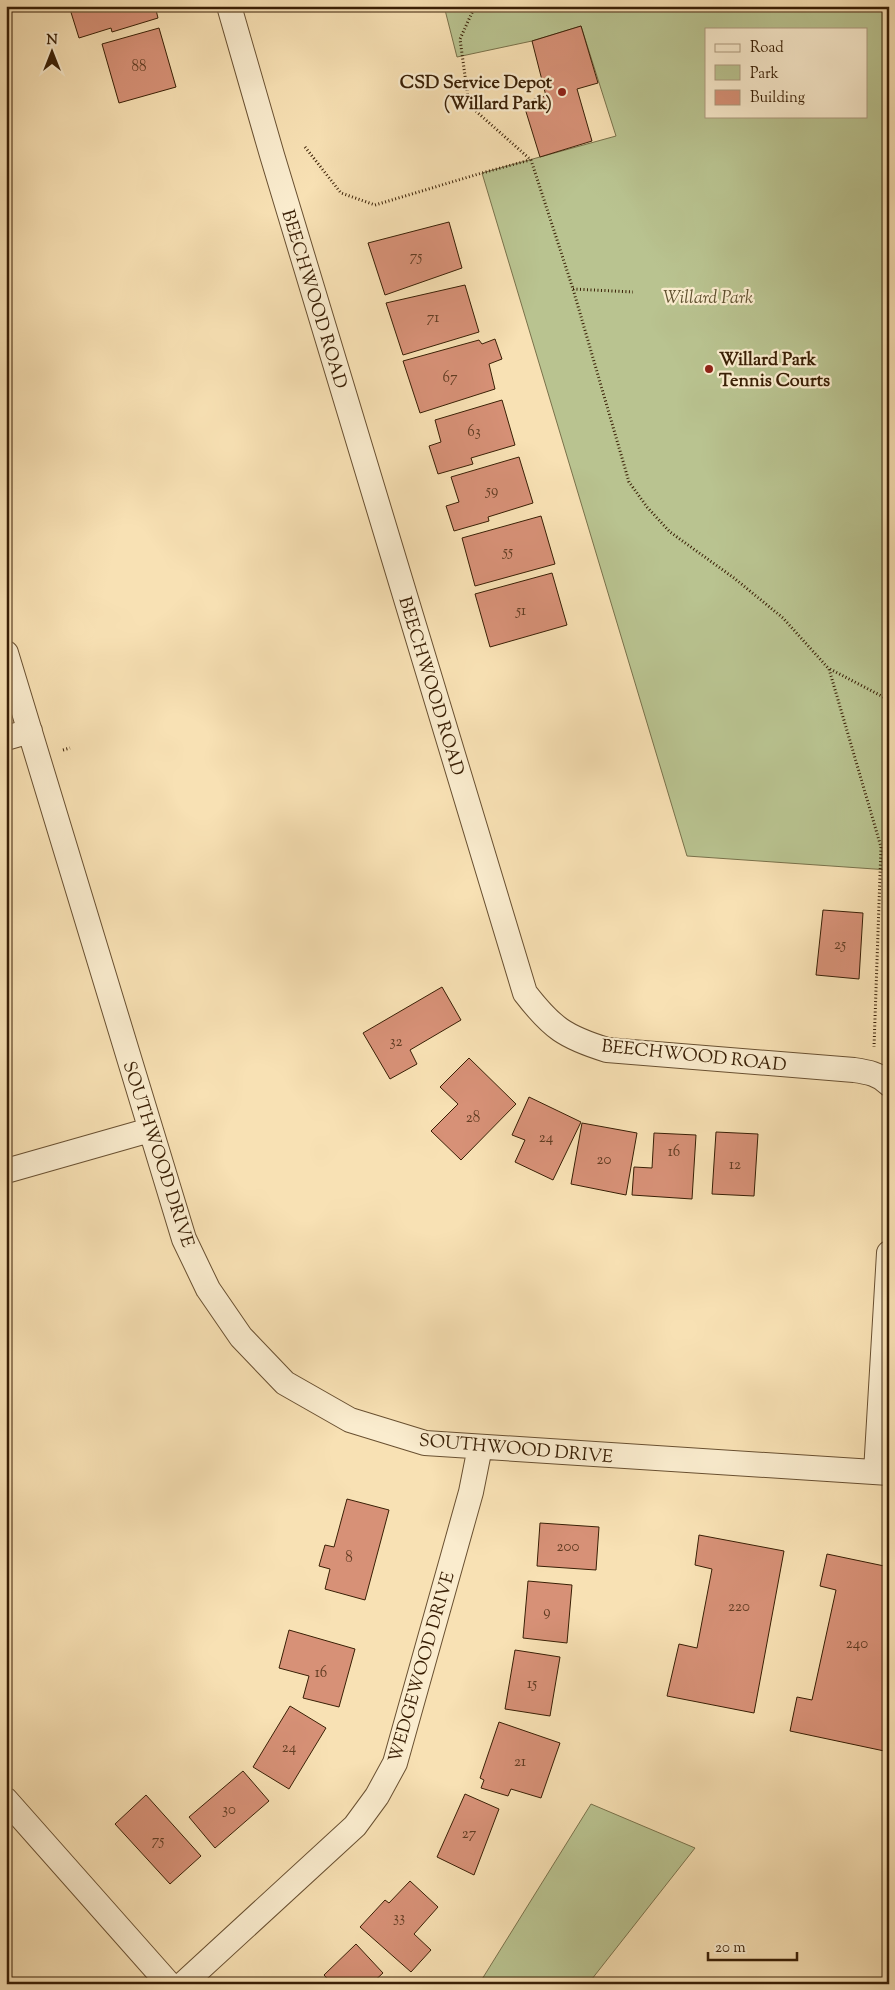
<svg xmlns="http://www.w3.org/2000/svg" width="895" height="1990" viewBox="0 0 895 1990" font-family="'Sorts Mill Goudy',serif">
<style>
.green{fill:#b9c390;stroke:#79714a;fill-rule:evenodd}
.building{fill:#d79177;stroke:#391f05}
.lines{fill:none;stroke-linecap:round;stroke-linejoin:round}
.minor-casing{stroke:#695031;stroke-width:26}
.path{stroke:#391f05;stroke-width:3;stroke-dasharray:1 2.5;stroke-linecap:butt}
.minor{stroke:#faecce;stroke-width:24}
.poi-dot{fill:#8f2418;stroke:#faecce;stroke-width:2}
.labels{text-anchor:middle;stroke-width:4.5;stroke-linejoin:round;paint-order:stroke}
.number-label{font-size:15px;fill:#603c22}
.poi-label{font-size:18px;font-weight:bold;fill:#391f05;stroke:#faecce;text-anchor:end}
.park-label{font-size:18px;font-style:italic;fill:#5f502f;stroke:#faecce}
.street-label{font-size:18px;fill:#391f05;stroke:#faecce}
</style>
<rect width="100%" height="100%" fill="#f8e1b4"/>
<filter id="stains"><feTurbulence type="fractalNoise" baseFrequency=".004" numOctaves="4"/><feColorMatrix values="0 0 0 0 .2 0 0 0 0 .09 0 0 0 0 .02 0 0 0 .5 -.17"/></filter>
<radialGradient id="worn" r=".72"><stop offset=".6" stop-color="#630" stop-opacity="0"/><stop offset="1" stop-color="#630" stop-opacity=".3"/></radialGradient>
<path class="green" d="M444 6H889V870L687 856 482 173 616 136 581 26 532 41 457 57ZM706 29H866V116H706Z
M591 1804 695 1848 588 1984H479Z"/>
<path class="building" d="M69 6H155L158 18 112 32 111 28 79 38Z
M581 26 598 83 577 89 592 141 540 157 523 102 546 96 532 41Z
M159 28 176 87 119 103 102 44Z
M449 222 462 268 385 295 368 243Z
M465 285 479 332 403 355 386 303Z
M495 339 502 359 489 364 495 389 420 413 403 361 479 340 482 344Z
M502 400 515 445 471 458 473 464 438 474 429 446 441 442 435 420Z
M519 457 533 503 488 517 489 521 454 531 446 506 459 502 451 477Z
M541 516 555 564 475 586 462 538Z
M552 573 567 625 490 647 475 594Z
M823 910 863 913 859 979 816 975Z
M442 987 461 1020 410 1050 417 1064 390 1079 363 1033Z
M469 1058 516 1104 461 1160 431 1131 458 1104 440 1087Z
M529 1097 581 1122 553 1180 515 1162 525 1140 512 1135Z
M582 1123 637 1133 626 1195 571 1184Z
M716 1132 758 1134 754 1196 712 1194Z
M654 1133 696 1135 692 1199 632 1195 634 1167 652 1168Z
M347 1499 389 1510 365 1600 325 1589 330 1569 319 1566 325 1545 334 1547Z
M540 1523 599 1527 596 1570 537 1566Z
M699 1535 784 1551 754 1713 667 1696 679 1644 697 1648 712 1569 695 1565Z
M827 1554 889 1567V1696L886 1710 889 1711V1752L790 1731 797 1697 812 1700 836 1590 820 1586Z
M528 1581 572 1585 567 1643 523 1638Z
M289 1630 355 1649 339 1707 303 1698 309 1676 279 1668Z
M515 1650 560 1657 550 1716 505 1709Z
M290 1706 326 1728 289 1789 253 1767Z
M499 1722 560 1743 541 1798 511 1789 508 1796 481 1788 484 1780 480 1778Z
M243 1771 269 1801 215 1848 189 1817Z
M465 1794 499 1809 474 1875 437 1857Z
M146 1795 201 1856 170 1884 115 1824Z
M410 1881 438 1907 414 1934 431 1950 411 1972 360 1927 385 1900 389 1903Z
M356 1944 383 1973 371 1984H332L324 1975Z"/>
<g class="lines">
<g class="minor-casing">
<path id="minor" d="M229 6 272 155 525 993C552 1028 565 1037 607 1050L854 1070C868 1072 879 1074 889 1084
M6 653 184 1239 208 1289 241 1337 285 1383 350 1420 425 1443 889 1473
M6 738 30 731
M6 1171 150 1130
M876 1472 889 1253
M6 1800 169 1984
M183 1984 355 1826 377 1796 395 1763 471 1492 480 1447"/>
</g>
<path class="path" d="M475 6 460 39 469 105 531 160 573 289 629 482 647 507 670 532 734 578 783 618 829 669 881 847 874 1047
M305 147 341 193 375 205 482 173 530 160
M573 289 633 292
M830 669 889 700
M63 750 70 748"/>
<use href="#minor" class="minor"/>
</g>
<g class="poi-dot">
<circle cx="562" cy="92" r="5"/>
<circle cx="709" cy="369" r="5"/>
</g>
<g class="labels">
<g class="number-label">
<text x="139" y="71">88</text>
<text x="416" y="261">75</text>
<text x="433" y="322">71</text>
<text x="450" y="382">67</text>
<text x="474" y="436">63</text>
<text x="492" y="495">59</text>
<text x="508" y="556">55</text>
<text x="521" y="615">51</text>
<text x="840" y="949">25</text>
<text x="396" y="1046">32</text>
<text x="473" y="1122">28</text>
<text x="546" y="1142">24</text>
<text x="674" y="1156">16</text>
<text x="604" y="1164">20</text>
<text x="735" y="1169">12</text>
<text x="568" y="1551">200</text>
<text x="349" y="1562">8</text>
<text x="739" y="1611">220</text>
<text x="547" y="1616">9</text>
<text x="857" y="1648">240</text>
<text x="321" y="1677">16</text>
<text x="532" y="1688">15</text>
<text x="289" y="1752">24</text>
<text x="520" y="1766">21</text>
<text x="229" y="1814">30</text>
<text x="469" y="1838">27</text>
<text x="158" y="1845">75</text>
<text x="399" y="1922">33</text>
</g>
<g class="poi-label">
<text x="552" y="88">CSD Service Depot<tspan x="552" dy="21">(Willard Park)</tspan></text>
<text x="719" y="365" text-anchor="start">Willard Park<tspan x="719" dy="21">Tennis Courts</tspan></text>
</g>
<g class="park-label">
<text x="708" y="303">Willard Park</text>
</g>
<g class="street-label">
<text transform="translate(315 299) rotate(73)" y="6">BEECHWOOD ROAD</text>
<text transform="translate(432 686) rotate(73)" y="6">BEECHWOOD ROAD</text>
<text transform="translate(694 1055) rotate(6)" y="6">BEECHWOOD ROAD</text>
<text transform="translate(159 1154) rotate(72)" y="6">SOUTHWOOD DRIVE</text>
<text transform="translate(516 1448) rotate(5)" y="6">SOUTHWOOD DRIVE</text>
<text transform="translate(421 1667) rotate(-74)" y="6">WEDGEWOOD DRIVE</text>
</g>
</g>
<rect width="895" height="1990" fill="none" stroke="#f8e1b4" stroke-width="25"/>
<rect x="8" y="8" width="880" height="1975" fill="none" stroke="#391f05" stroke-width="2.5"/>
<rect x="12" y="12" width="870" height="1965" fill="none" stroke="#391f05"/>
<rect x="705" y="28" width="162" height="90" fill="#faecce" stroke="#ad9a7e"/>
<rect x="715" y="44" width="25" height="8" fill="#faecce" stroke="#ad9a7e"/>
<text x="750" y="52" font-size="15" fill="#391f05">Road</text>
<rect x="715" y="65" width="25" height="15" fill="#b9c390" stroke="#ad9a7e"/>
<text x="750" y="78" font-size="15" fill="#391f05">Park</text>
<rect x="715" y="90" width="25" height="15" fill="#d79177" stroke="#ad9a7e"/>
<text x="750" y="102" font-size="15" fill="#391f05">Building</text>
<g transform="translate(52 52)" stroke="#faecce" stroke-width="4" paint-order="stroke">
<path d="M0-4L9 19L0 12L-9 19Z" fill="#391f05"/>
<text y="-8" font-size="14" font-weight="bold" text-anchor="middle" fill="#391f05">N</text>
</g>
<path d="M708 1952v8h89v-8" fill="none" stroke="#391f05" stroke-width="2.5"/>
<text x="715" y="1952" font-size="15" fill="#391f05" stroke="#faecce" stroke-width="4" paint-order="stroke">20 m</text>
<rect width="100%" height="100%" filter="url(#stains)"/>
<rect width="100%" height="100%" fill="url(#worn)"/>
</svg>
